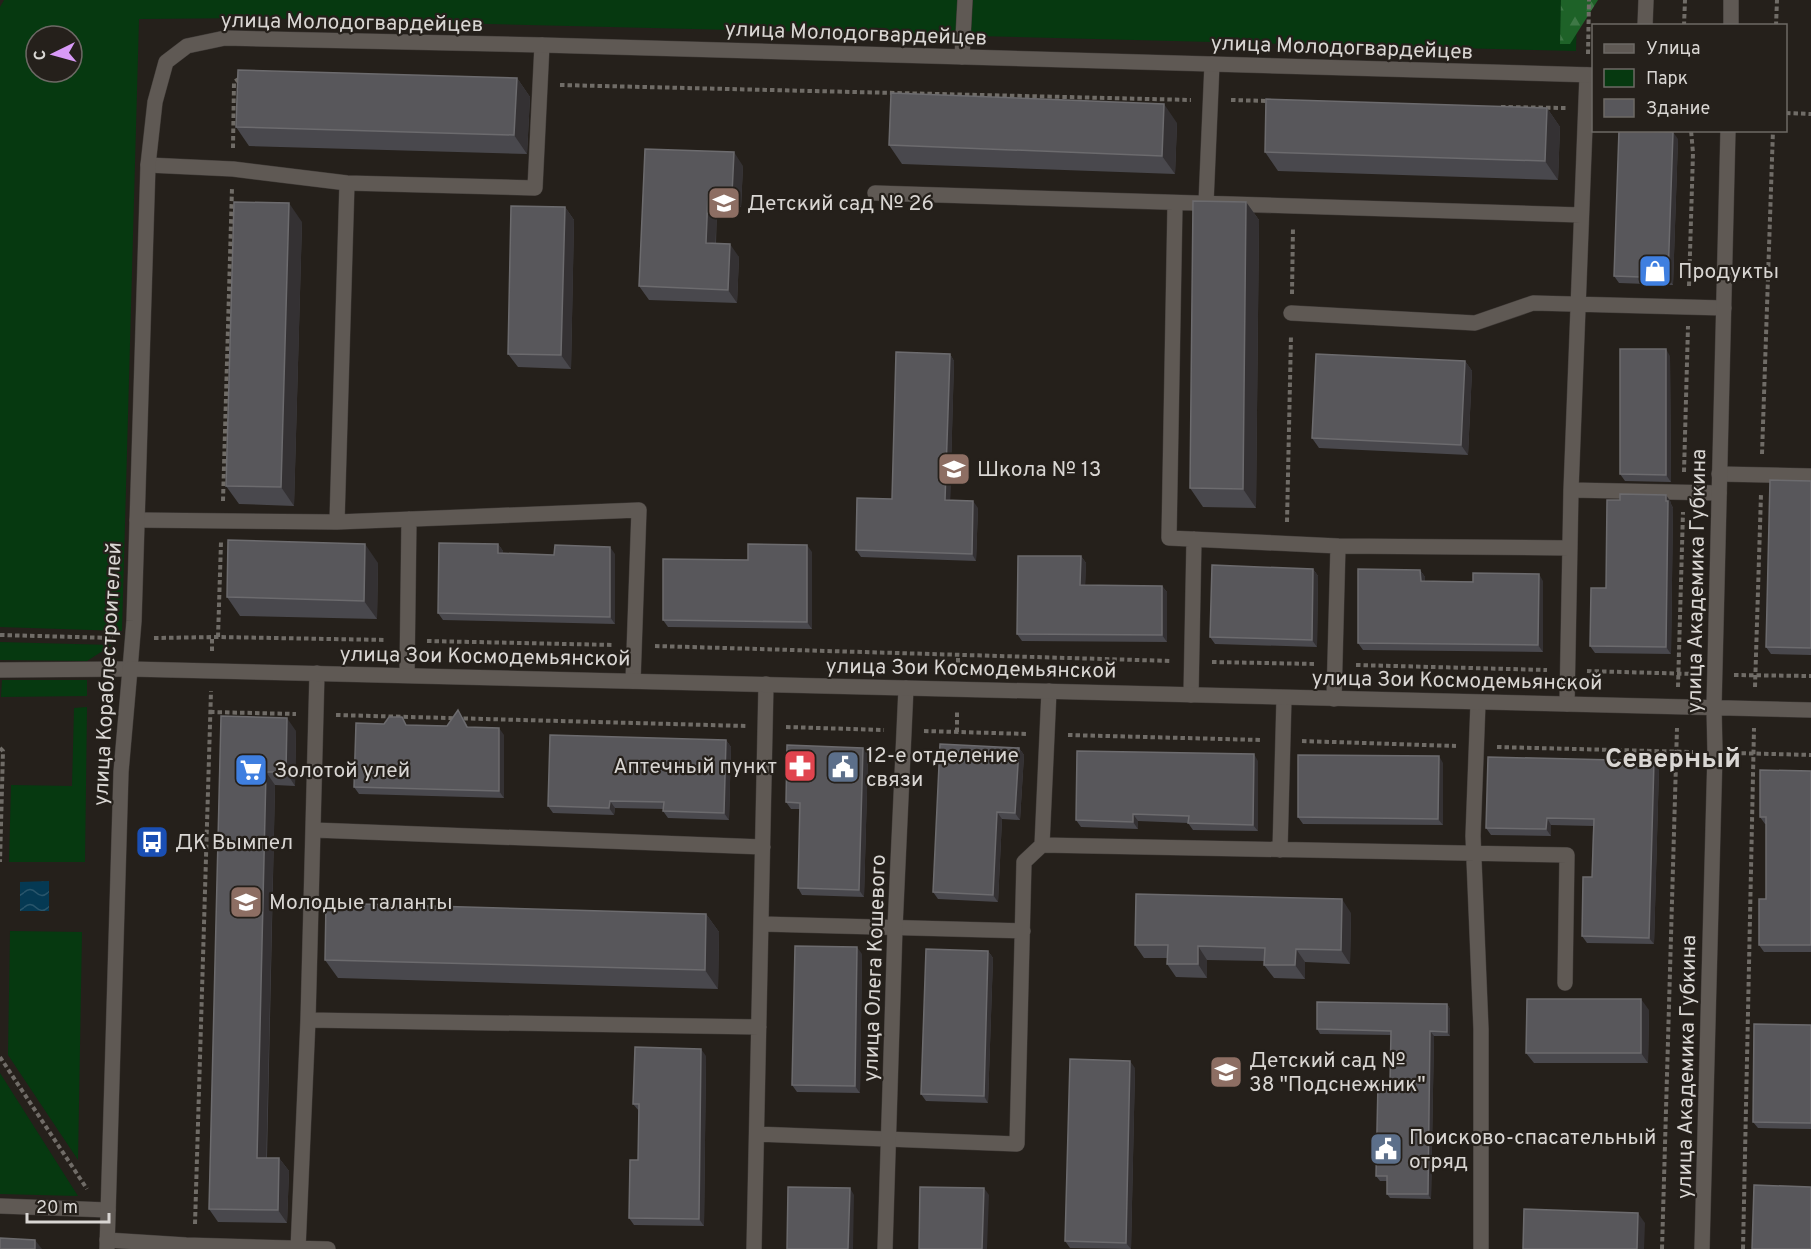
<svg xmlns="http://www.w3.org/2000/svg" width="1811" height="1249" viewBox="0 0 1811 1249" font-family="Overpass,sans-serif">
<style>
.green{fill:#063910;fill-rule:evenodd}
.forest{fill:url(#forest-firs)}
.water{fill:url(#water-waves)}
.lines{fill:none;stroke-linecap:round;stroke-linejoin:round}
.lane-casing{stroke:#3f3a37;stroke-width:16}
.street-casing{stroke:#3f3a37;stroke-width:16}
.secondary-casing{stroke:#3f3a37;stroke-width:16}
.path{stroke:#706c67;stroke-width:4;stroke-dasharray:4.5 3;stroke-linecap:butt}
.lane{stroke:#5f5954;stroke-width:15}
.street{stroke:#5f5954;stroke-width:15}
.secondary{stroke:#5f5954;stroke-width:15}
.wall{fill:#49484d}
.shaded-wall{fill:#343133}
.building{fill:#58575b;stroke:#6c6b6e;stroke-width:1.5}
.labels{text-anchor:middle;stroke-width:4.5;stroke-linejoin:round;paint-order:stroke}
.street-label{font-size:21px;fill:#d9d6d3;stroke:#25201b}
.poi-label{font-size:21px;fill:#d9d6d3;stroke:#25201b;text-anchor:start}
.district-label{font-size:27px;font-weight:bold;fill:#d9d6d3;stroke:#25201b}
</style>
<defs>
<pattern id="forest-firs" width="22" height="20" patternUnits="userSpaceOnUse" patternTransform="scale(1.5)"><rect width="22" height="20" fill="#1e6228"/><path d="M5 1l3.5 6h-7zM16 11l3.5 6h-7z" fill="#3e7846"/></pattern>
<pattern id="water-waves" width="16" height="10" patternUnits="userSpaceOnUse" patternTransform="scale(1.5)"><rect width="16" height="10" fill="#053953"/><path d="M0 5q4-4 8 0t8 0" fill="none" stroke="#29556b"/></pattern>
</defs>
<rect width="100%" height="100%" fill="#25201b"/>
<path class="green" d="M4 0H1577L1576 51 249 18 139 19 122 631 0 627V7ZM36 36H72V72H36Z
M0 642 112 645 87 661 0 660Z
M2 680H87V696L1 697Z
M87 707 85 862H9L11 785 72 786 74 708Z
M10 931 82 932 78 1160 8 1055Z
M0 1073 78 1196 0 1194Z"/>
<path class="forest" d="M1561 0H1598L1570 44H1560Z"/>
<path class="water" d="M49 881V911H20V882Z"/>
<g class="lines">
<g class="lane-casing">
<path id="lane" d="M1645 26 1646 0
M962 57 965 0
M148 165 233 169 347 183 535 188 542 45
M875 193 1581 215
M1206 203 1212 64
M1175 204 1169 538 1338 546 1334 699
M1291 313 1475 323 1533 303 1724 308
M1719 474 1811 476
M1571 490 1719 493
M137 520 337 522 639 510 633 681
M337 522 347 183
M1338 546 1570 548
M0 670 130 669
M407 675 409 519
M1191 695 1194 539
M1478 703 1473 836 1481 1029V1249
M1567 704 1571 490 1587 75
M314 830 763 847
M1042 845 1567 855 1565 983
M1280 850 1284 698
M761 924 1023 931
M308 1020 759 1027
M757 1134 1017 1144 1024 862 1042 845 1049 691
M0 1206 108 1210
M107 1240 186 1245 328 1249
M298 1249 308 1020 317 673
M754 1249 766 684"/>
</g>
<g class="street-casing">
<path id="street" d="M130 669 134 621 148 165 155 102 166 62 187 46 225 38 542 45 1594 75
M885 1249 895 928 906 688"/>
</g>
<g class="secondary-casing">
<path id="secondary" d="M1731 26V0
M107 1249 121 772 130 669 1811 710
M1702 1249 1715 753 1714 707 1728 130"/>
</g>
<path class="path" d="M1684 26 1685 0
M1776 26 1777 0
M1588 54 1589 0
M560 85 1191 100
M1231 100 1269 101
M1501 107 1566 108
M1786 113 1811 114
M233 148 234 82 240 78
M1689 286 1693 153 1691 130
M1292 294 1293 227
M1762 454 1773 130
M1684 472 1688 326
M223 501 232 188
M1287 522 1291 335
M0 635 113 638
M218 637 221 542
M154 638 218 637 386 640
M427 641 614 645
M655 646 1172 661
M212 651V637
M1212 662 1316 664
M1356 665 1547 670
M958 670V656
M1587 671 1694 674
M1734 675 1811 676
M1678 687 1683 512
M1755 687 1761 494
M210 712 296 714
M336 715 746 726
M786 727 884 730
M924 731 1028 734
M957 732V711
M1068 735 1261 740
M1302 741 1456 746
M1497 747 1693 752
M0 748 3 751 0 862
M1734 753 1811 755
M0 1057 87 1189
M195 1224 211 691
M1662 1249 1677 728
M1743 1249 1754 728"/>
<use href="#lane" class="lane"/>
<use href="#street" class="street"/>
<use href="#secondary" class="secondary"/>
</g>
<path class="wall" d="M517 78 530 97 527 154 249 146 236 127Z
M1547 108 1560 127 1558 180 1278 171 1265 152Z
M1177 123 1175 174 902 164 889 145Z
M1678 139 1673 285 1619 283 1614 276Z
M645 149 743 166 741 207 717 206 716 243 739 257 737 303 649 300 639 286Z
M1246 202 1259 220 1256 508 1203 507 1190 488Z
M565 207 574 220 571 369 518 367 508 354Z
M302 222 294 506 239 504 226 486Z
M950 354 954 361 950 501 978 508 976 561 861 557 856 550 892 499Z
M1670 356 1671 482 1625 481 1620 474Z
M1465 361 1472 371 1468 455 1319 448 1312 438Z
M1811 481V655L1771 654 1766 647Z
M1671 502V504L1673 508 1671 654 1595 653 1590 646 1606 588Z
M498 544 503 551V554L554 555 615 554V624L443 620 438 613Z
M812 552V629L668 627 663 620 748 560Z
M1081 556 1086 563 1085 585 1162 586 1167 592V642L1022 641 1017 634Z
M378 563 377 619 240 616 227 597Z
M1313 569 1318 576 1317 647 1215 644 1210 637Z
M1420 570 1425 577V581H1543V652L1363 650 1358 643Z
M221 716 296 731 295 786 275 785 267 1158H279L289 1171 287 1223 218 1222 209 1209Z
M463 717 468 727 504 735V798L359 794 354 787 384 724 447 726Z
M726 740 731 747 729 820 668 818 663 811 664 809 615 808 614 815 553 813 548 806Z
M863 748 868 755 864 897 802 895 798 888 800 809H791L786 802Z
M1019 748 1024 755 1020 820 1002 819 998 902 938 899 933 892Z
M1258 761V831L1193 830 1188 823 1138 821V829L1081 827 1076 820Z
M1443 763V825L1303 824 1298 817Z
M1659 768 1654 944 1587 943 1582 936 1592 877 1593 826 1551 825V836L1491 835 1486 828Z
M1811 771V952H1764L1759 945 1766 899V824H1765L1760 817Z
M1351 913 1350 964 1305 962V979L1274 978 1264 965V961L1207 960V978L1176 977 1167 964V958H1144L1135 945Z
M706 914 719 932 718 989 338 978 325 960Z
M988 951 993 958 988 1103 926 1101 921 1094Z
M862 954 860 1093 797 1092 792 1085Z
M1447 1004 1450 1009V1036H1434L1431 1199 1390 1198 1387 1194V1181H1380L1376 1176 1390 1083 1391 1035 1320 1034 1317 1029Z
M1649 1010 1648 1063H1534L1526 1053Z
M1811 1025V1129L1758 1128 1753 1122Z
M706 1056 704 1226 634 1225 629 1218 638 1160 639 1111 633 1104Z
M1135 1068 1131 1249 1070 1248 1065 1241Z"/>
<path class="shaded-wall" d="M517 78 530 97 527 154 514 135Z
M1164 104 1177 123 1175 174 1162 156Z
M1547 108 1560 127 1558 180 1545 161Z
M1673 132 1678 139 1673 285 1668 278Z
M734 152 743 166 741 207 732 194Z
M708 193 717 206 715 256 706 243Z
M1246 202 1259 220 1256 508 1243 489Z
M289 203 302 222 294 506 281 487Z
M565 207 574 220 571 369 561 355Z
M730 244 739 257 737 303 728 290Z
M1666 349 1670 356 1671 482 1666 475Z
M950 354 954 361 950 507 945 500Z
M1465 361 1472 371 1468 455 1461 445Z
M1666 495 1671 502V504L1673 508 1671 654 1666 647Z
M973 501 978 508 976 561 972 554Z
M365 544 378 563 377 619 364 601Z
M498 544 503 551V560L498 553Z
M807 545 812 552V629L807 622Z
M610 547 615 554V624L610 617Z
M1081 556 1086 563 1085 592 1080 585Z
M1313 569 1318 576 1317 647 1312 640Z
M1420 570 1425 577V588L1421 581Z
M1539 574 1543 581V652L1538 645Z
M1162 586 1167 592V642L1162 635Z
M287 718 296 731 295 786 286 772Z
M499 728 504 735V798L499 791Z
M726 740 731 747 729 820 724 813Z
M863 748 868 755 864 897 859 890Z
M1019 748 1024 755 1020 820 1015 813Z
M1254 754 1258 761V831L1253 825Z
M1439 756 1443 763V825L1438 819Z
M1654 761 1659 768 1654 944 1649 938Z
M266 772 275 785 266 1171 257 1158Z
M610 801 615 808 614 815 609 808Z
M997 812 1002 819 998 902 993 895Z
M1133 814 1138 821V829L1133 822Z
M1547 818 1551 825V836L1546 829Z
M1342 899 1351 913 1350 964 1341 950Z
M706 914 719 932 718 989 705 970Z
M1198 946 1207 960V978L1198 964Z
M857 947 862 954 860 1093 855 1086Z
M1296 949 1305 962V979L1295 965Z
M988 951 993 958 988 1103 984 1096Z
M1641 999 1649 1010 1648 1063 1641 1053Z
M1447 1004 1450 1009V1036L1447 1032Z
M1430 1031 1434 1036 1431 1199 1428 1194Z
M701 1049 706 1056 704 1226 699 1219Z
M1130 1061 1135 1068 1131 1249 1126 1243Z
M279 1158 289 1171 287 1223 278 1210Z
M850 1188 854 1195 853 1249H848Z
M984 1188 989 1195 987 1249H982Z
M1638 1213 1645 1223 1644 1249H1637Z
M35 1240 42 1249H35Z"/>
<path class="building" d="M238 70 517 78 514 135 236 127Z
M891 93 1164 104 1162 156 889 145Z
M1266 99 1547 108 1545 161 1265 152Z
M1619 130 1673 132 1668 278 1614 276Z
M645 149 734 152 732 194 708 193 706 243 730 244 728 290 639 286Z
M1193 201 1246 202 1243 489 1190 488Z
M234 202 289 203 281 487 226 486Z
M511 206 565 207 561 355 508 354Z
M1620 349H1666V475L1620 474Z
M896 352 950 354 945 500 973 501 972 554 856 550 857 498 892 499Z
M1316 354 1465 361 1461 445 1312 438Z
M1770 480 1811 481V648L1766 647Z
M1620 494 1666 495V501H1668L1666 647 1590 646 1591 588H1606L1607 500H1620Z
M228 540 365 544 364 601 227 597Z
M439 543 498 544V553L554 555 555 545 610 547V617L438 613Z
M748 544 807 545V622L663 620V559L748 560Z
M1018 556H1081L1080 585 1162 586V635L1017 634Z
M1212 565 1313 569 1312 640 1210 637Z
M1358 569 1420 570 1421 581 1473 582V573L1539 574 1538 645 1358 643Z
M458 710 467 727 499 728V791L354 787 356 723 384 724 389 717H402L406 725 447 726Z
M221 716 287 718 286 772H266L257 1158H279L278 1210 209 1209Z
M550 735 726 740 724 813 663 811 664 802 610 801 609 808 548 806Z
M940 744 1019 748 1015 813 997 812 993 895 933 892Z
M787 745 863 748 859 890 798 888 800 803 786 802Z
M1077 751 1254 754 1253 825 1188 823 1189 816 1133 814V822L1076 820Z
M1298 755 1439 756 1438 819 1298 817Z
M1488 757 1654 761 1649 938 1582 936 1583 877H1592L1594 819 1547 818 1546 829 1486 828Z
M1760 770 1811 771V945H1759V899H1766V817H1760Z
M1136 894 1342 899 1341 950 1296 949 1295 965H1264L1265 948 1198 946V964H1167L1168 945H1135Z
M326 903 706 914 705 970 325 960Z
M795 946 857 947 855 1086 792 1085Z
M926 949 988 951 984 1096 921 1094Z
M1527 999H1641V1053H1526Z
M1317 1002 1447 1004V1032L1430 1031 1428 1194H1387V1176H1376L1378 1083H1390L1391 1031 1317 1029Z
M1754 1024 1811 1025V1123L1753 1122Z
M635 1047 701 1049 699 1219 629 1218 630 1160H638L639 1104H633Z
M1070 1059 1130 1061 1126 1243 1065 1241Z
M1754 1185 1811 1187V1249H1752Z
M788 1187 850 1188 848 1249H787Z
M920 1187 984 1188 982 1249H919Z
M1524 1209 1638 1213 1637 1249H1523Z
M0 1238 35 1240V1249H0Z"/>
<defs>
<g id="school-square" transform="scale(1.725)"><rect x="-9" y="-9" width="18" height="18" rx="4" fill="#8d6e63" stroke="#25201b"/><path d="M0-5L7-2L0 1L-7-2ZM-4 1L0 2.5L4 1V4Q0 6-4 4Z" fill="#fff"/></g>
<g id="shop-square" transform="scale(1.725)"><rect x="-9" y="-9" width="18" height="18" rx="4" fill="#3f7fe0" stroke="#25201b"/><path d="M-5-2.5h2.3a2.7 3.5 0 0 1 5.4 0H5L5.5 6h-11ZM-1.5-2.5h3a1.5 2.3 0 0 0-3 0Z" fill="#fff"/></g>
<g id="pharmacy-square" transform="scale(1.725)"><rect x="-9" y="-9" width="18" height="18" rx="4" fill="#e0444e" stroke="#25201b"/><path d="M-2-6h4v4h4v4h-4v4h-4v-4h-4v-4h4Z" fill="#fff"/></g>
<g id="civic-square" transform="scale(1.725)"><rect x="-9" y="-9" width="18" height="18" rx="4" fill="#5c6f8a" stroke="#25201b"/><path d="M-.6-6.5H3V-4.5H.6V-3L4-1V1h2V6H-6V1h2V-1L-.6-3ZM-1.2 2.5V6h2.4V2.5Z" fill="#fff"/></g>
<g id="supermarket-square" transform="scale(1.725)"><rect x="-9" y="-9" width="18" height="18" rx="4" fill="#3f7fe0" stroke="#25201b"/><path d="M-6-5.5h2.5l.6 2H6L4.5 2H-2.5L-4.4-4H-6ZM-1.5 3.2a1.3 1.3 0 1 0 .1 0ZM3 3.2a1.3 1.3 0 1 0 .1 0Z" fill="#fff"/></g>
<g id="bus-square" transform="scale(1.725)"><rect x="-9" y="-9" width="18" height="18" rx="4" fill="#1a4fb4" stroke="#25201b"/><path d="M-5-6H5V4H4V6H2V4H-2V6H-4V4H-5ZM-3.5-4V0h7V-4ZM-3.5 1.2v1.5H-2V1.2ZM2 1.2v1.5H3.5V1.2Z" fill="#fff"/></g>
</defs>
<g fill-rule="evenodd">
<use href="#school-square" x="724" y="203"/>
<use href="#shop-square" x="1655" y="271"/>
<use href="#school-square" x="954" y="469"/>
<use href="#pharmacy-square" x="800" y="766"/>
<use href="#civic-square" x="843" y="767"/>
<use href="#supermarket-square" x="251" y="770"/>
<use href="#bus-square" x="152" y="842"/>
<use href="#school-square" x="246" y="902"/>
<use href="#school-square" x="1226" y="1072"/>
<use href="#civic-square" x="1386" y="1149"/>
</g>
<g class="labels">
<g class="street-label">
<text transform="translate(352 22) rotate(1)" y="7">улица Молодогвардейцев</text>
<text transform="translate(856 33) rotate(2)" y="7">улица Молодогвардейцев</text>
<text transform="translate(1342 47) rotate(2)" y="7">улица Молодогвардейцев</text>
<text transform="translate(1696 581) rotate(-89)" y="7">улица Академика Губкина</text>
<text transform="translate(485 656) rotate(1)" y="7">улица Зои Космодемьянской</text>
<text transform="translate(971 668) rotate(1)" y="7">улица Зои Космодемьянской</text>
<text transform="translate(107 674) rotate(-87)" y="7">улица Кораблестроителей</text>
<text transform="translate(1457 680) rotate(1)" y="7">улица Зои Космодемьянской</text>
<text transform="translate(874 968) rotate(-88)" y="7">улица Олега Кошевого</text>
<text transform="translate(1686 1067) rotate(-89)" y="7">улица Академика Губкина</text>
</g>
<g class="poi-label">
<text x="747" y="210">Детский сад № 26</text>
<text x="1678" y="278">Продукты</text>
<text x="977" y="476">Школа № 13</text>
<text x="866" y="762">12-е отделение<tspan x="866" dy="24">связи</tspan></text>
<text x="777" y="773" text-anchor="end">Аптечный пункт</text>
<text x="274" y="777">Золотой улей</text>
<text x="175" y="849">ДК Вымпел</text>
<text x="269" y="909">Молодые таланты</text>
<text x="1249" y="1067">Детский сад №<tspan x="1249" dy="24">38 "Подснежник"</tspan></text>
<text x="1409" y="1144">Поисково-спасательный<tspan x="1409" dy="24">отряд</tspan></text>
</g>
<g class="district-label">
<text x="1673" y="767">Северный</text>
</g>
</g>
<rect x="1592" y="24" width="195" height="108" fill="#25201b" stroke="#6d6965" stroke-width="1.5"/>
<rect x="1604" y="44" width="30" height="9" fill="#5f5954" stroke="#6d6965" stroke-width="1.5"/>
<text x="1646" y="54" font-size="18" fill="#d9d6d3">Улица</text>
<rect x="1604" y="69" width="30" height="18" fill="#063910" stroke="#6d6965" stroke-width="1.5"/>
<text x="1646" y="84" font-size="18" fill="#d9d6d3">Парк</text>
<rect x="1604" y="99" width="30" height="18" fill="#58575b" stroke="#6d6965" stroke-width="1.5"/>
<text x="1646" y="114" font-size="18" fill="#d9d6d3">Здание</text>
<g transform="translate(54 54) rotate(265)"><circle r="28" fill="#25201b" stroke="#6d6965" stroke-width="1.5"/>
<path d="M0-4.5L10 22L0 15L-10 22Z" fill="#d99af7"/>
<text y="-9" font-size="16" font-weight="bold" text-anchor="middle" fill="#d9d6d3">С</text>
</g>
<path d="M27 1213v9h82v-9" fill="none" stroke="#d9d6d3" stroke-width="3"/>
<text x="36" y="1213" font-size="18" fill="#d9d6d3" stroke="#25201b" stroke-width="4.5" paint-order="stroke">20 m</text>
</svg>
